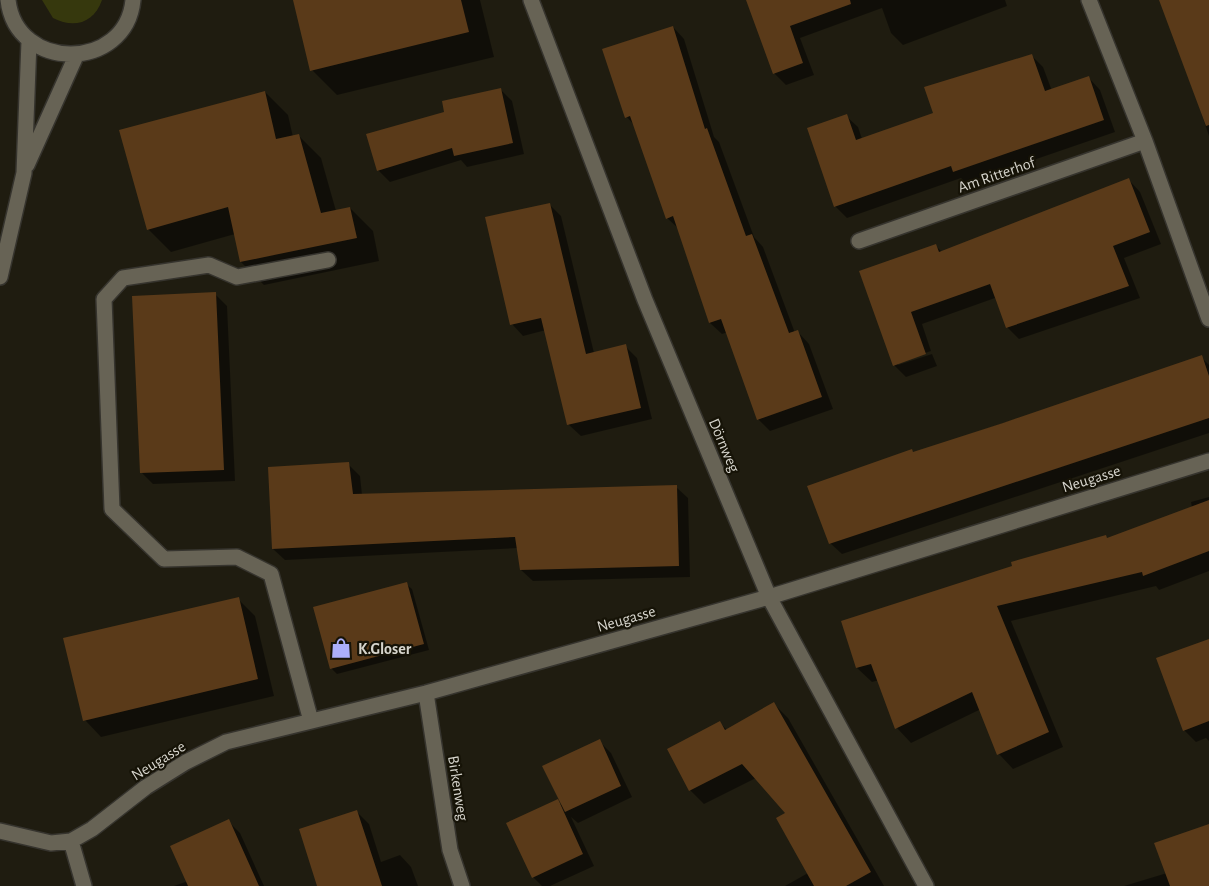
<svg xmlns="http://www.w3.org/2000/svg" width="1209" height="886" viewBox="0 0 1209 886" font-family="'Alegreya Sans',sans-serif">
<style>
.green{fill:#36380d}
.shadow{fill:#0007}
.building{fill:#5a3a19}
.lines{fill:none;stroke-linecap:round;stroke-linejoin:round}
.minor-casing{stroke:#36342e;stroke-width:18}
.minor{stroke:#676355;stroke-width:15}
.labels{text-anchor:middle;stroke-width:4.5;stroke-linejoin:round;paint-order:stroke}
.street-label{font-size:16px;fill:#d6d4cc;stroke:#161307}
.poi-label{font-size:16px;font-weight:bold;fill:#d6d4cc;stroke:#161307;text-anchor:start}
</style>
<rect width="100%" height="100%" fill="#1f1c10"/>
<path class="green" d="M42 0H102C94 23 74 29 53 18Z"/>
<path class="shadow" d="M294 0H480L494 57 337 95 312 70Z
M748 0H1005L1007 6 903 45 891 33 882 8 800 38 814 75 786 85 774 73Z
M1160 0H1209V136L1198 103Z
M673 27 684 39 714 137 719 142 754 237 763 247 795 333 798 332 809 344 833 409 770 431 758 419 728 332 722 334 710 323 679 229 667 218 634 125 627 117Z
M1031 55 1043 67 1052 91 1089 78 1100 90 1115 132 966 183 961 178 847 218 835 206 846 116 858 127 862 139 935 114Z
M500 89 512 101 524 154 467 167 461 160 390 182 378 170 446 113Z
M265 92 288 115 293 137 298 135 321 158 336 211 350 208 373 231 379 261 264 285 241 262 235 234 171 252 148 229Z
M1129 180 1140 192 1161 244 1124 258 1140 298 1019 339 1007 327 995 298 922 324 931 351 898 362V365L932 354 937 366 906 377 894 365 860 272 936 246 942 252Z
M549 204 561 216 594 353 625 346 637 358 652 419 581 436 569 425 546 330 523 336 512 324Z
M215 294 227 306 235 481 153 484 142 473Z
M1201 357 1209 365V433L842 554 830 543 912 451 914 453Z
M348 464 360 476 362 495 676 487 688 498 690 577 533 581 521 570 518 548 285 560 273 549Z
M1209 497V571L1159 590 1156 586 1011 621 1063 747 1013 769 999 754 981 709 911 743 897 728 879 680 872 682 857 668 1106 537 1108 539 1192 508 1191 502Z
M406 584 412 589 429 650 337 674 332 669 315 608Z
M238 599 255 616 274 696 101 737 85 720Z
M1209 641V741L1206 738 1196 742 1184 730Z
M774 704 788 718 884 886H785L808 873 787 813 756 778 704 804 690 790 720 723 728 731Z
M599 741 611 753 632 797 578 823 571 817 594 866 550 886H542L533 877 557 801 563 806Z
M357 812 369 824 381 862 400 855 411 867 418 886H319Z
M228 821 240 833 264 886H174L188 881Z
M1209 828V886H1124L1167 873Z"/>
<path class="building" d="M293 0H461L469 32 310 71Z
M746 0H850L851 4 790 26 803 63 773 74Z
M1159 0H1209V125L1206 126Z
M673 26 705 129 707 128 746 236 752 234 789 333 798 330 822 397 757 420 721 319 709 323 673 216 666 219 630 116 625 118 602 49Z
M1032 54 1045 91 1089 76 1104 120 953 172 951 166 834 207 807 128 847 114 856 140 933 113 924 87Z
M501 88 513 143 454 156 452 148 377 171 366 134 444 112 442 101Z
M265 91 276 139 299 134 321 213 350 207 357 238 240 262 228 207 147 230 119 130Z
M1129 178 1150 232 1113 246 1129 286 1006 328 990 284 911 312 926 354 893 366 859 271 936 244 939 252Z
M550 203 586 354 626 344 641 408 567 425 541 318 510 325 485 217Z
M216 292 224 470 140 473 132 296Z
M1202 355 1209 376V418L829 544 807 486 912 449 913 452 1003 423Z
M349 462 353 494 677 485 679 566 520 570 515 537 272 549 268 467Z
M1209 500V551L1143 576 1142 572 997 606 1049 732 997 755 972 692 895 729 871 664 856 668 841 621 1012 566 1011 562 1106 535 1107 538Z
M407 582 424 644 330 669 313 607Z
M239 597 258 679 83 721 63 638Z
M1209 639V721L1183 731 1156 658Z
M774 702 871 872 846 886H814L776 818 785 813 742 764 689 791 667 749 720 721 725 730Z
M600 739 621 786 565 812 542 766Z
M558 799 583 854 532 878 506 823Z
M357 810 382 886H317L299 829Z
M229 819 259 886H188L170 846Z
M1209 824V886H1170L1154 843Z"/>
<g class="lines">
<g class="minor-casing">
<path id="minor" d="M8 0C16 72 126 72 133 0
M531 0 645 300 769 597 926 886
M1089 0 1145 141 1209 319
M27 165 76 56
M859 241 1145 141
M0 277 24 173 29 41
M426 693 450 850 462 886
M311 721 271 574 237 557 164 559 112 509 104 299 123 278 209 265 237 277 328 260
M0 831 51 843 71 841 92 829 146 787 186 762 226 742 426 693 769 597 1209 461
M71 841 84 886"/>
</g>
<use href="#minor" class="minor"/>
</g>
<defs>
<g id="shop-bare" transform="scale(1.62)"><path d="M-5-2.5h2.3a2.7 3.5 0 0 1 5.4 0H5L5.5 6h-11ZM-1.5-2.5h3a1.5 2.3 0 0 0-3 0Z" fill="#acaffb" stroke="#161307" stroke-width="2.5" paint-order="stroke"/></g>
</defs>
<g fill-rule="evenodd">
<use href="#shop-bare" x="341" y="648"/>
</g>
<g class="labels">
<g class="street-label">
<text transform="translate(996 174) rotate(-19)" y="6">Am Ritterhof</text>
<text transform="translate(725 445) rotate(67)" y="6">Dörnweg</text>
<text transform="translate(1091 478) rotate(-17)" y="6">Neugasse</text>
<text transform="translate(626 618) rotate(-16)" y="6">Neugasse</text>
<text transform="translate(158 760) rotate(-32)" y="6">Neugasse</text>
<text transform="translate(459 788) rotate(81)" y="6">Birkenweg</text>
</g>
<g class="poi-label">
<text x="358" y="654">K.Gloser</text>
</g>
</g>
</svg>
